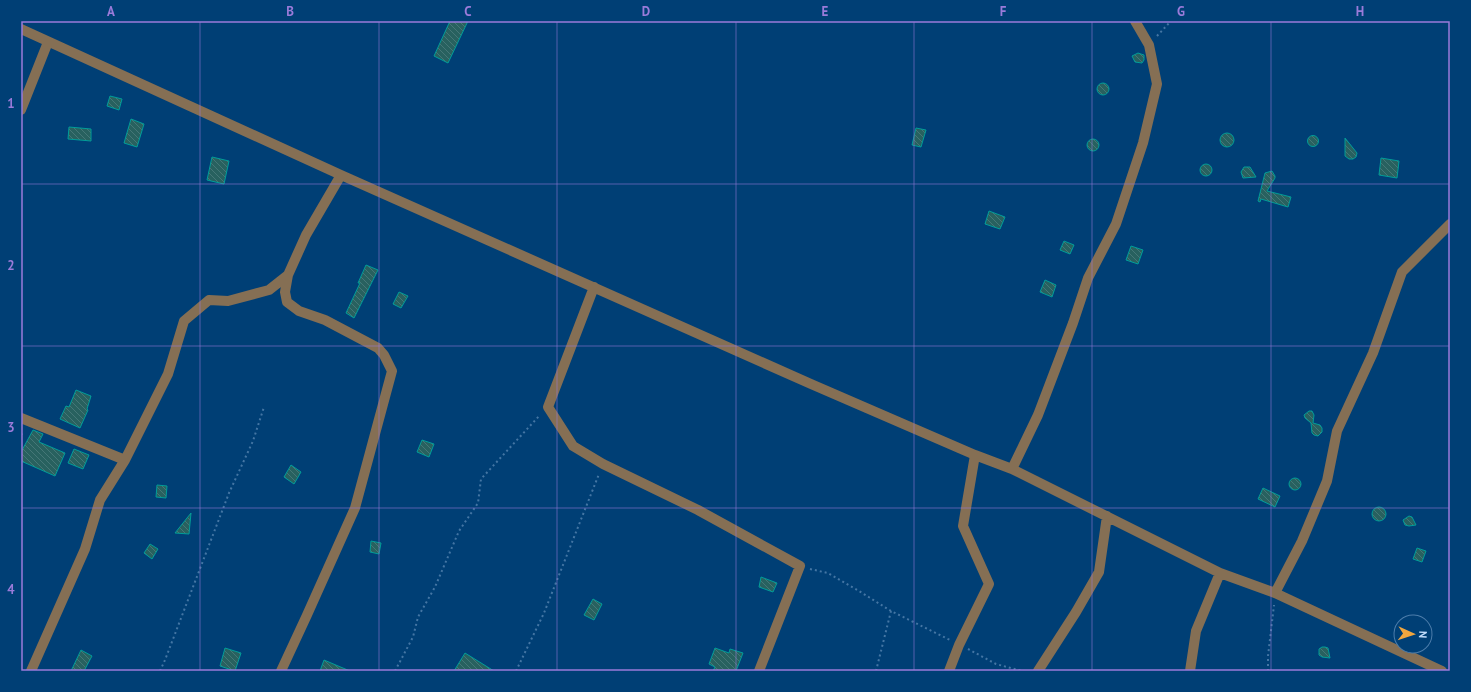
<svg xmlns="http://www.w3.org/2000/svg" width="1471" height="692" viewBox="0 0 1471 692" font-family="'PT Sans',sans-serif">
<style>
.building{fill:url(#building-back-hatch);stroke:#009d99}
.lines{fill:none;stroke-linecap:round;stroke-linejoin:round}
.path{stroke:#4476a4;stroke-width:2;stroke-dasharray:2 3;stroke-linecap:butt}
.minor{stroke:#856f54;stroke-width:10}
.grid{fill:none;stroke:#9a7bda;stroke-width:1;stroke-opacity:0.55}
.neatline{fill:none;stroke:#9a7bda;stroke-width:1.5}
.grid-label{font-size:13px;text-anchor:middle;font-weight:bold;fill:#9a7bda}
</style>
<defs>
<pattern id="building-back-hatch" width="6" height="6" patternUnits="userSpaceOnUse"><rect width="6" height="6" fill="#28615f"/><path d="M-1 5l2 2M0 0l6 6M5-1l2 2" fill="none" stroke="#457777"/></pattern>
</defs>
<rect width="100%" height="100%" fill="#003f75"/>
<path class="building" d="M450 21H468L448 63 434 56Z
M1138 53 1144 55V60L1142 63 1135 62 1132 56Z
M1097 89a6 6 0 1 1 12 0a6 6 0 1 1-12 0Z
M110 96 122 99 119 110 107 106Z
M131 119 144 124 137 147 124 143Z
M69 127 91 129V141L68 139Z
M916 128 926 130 921 147 912 145Z
M1220 140a7 7 0 1 1 14 0a7 7 0 1 1-14 0Z
M1307.5 141a5.5 5.5 0 1 1 11 0a5.5 5.5 0 1 1-11 0Z
M1345 138 1357 153 1356 157 1353 159H1349L1345 156Z
M1087 145a6 6 0 1 1 12 0a6 6 0 1 1-12 0Z
M212 157 229 161 224 184 207 180Z
M1381 158 1399 161 1397 178 1379 175Z
M1200 170a6 6 0 1 1 12 0a6 6 0 1 1-12 0Z
M1244 167H1250L1256 177 1243 178 1241 172Z
M1272 171 1275 176V178L1267 191 1291 197 1288 207 1261 199 1260 202 1258 201 1265 173Z
M989 211 1005 217 1000 229 985 224Z
M1064 241 1074 245 1070 254 1060 250Z
M1131 246 1143 250 1138 264 1126 260Z
M366 265 378 270 354 318 346 313 360 283H358Z
M1045 280 1056 285 1052 297 1040 292Z
M399 292 408 296 401 308 393 304Z
M76 390 91 396 87 409 88 410 80 428 60 419 66 406 69 407Z
M1309 411H1312L1314 415 1313 423 1320 425 1322 428V432L1318 436 1314 435 1312 433 1311 423 1305 418 1304 415Z
M33 430 43 434 39 442 65 453 55 476 21 461V452Z
M422 440 434 444 429 457 417 452Z
M74 449 89 455 83 469 68 463Z
M291 465 301 472 294 484 284 477Z
M1289 484a6 6 0 1 1 12 0a6 6 0 1 1-12 0Z
M157 485 167 486 166 498 156 497Z
M1263 488 1280 496 1275 507 1258 499Z
M1372 514a7 7 0 1 1 14 0a7 7 0 1 1-14 0Z
M191 513 189 534 175 533Z
M1409 516 1412 517 1416 525 1409 526 1405 525 1403 520Z
M371 541 381 543 379 554 370 552Z
M150 544 158 549 152 559 144 553Z
M1417 548 1426 551 1422 562 1413 559Z
M761 577 777 583 773 592 759 587Z
M593 599 602 604 594 620 584 615Z
M1322 647H1325L1328 648 1330 658 1322 657 1319 655V649Z
M225 648 241 653 235 671 220 666Z
M715 648 729 653 730 649 743 653 736 671H713L715 667 709 664Z
M81 650 92 656 84 671H71Z
M465 653 494 671H454Z
M324 660 350 671H320Z"/>
<g class="lines">
<path class="path" d="M1157 36 1171 21
M21 435 24 431
M810 569 828 573 859 591 891 611 950 640
M968 649 996 664 1022 671
M160 671 165 660 229 493 253 441 264 407
M395 671 413 637 418 617 435 587 459 531 478 503 481 479 540 415
M516 671 544 613 599 474
M876 671 891 611
M1268 671V656L1274 605"/>
<path class="minor" d="M21 29 341 175 811 384 975 455 1012 469 1220 573 1275 593 1442 671
M21 110 48 42
M594 287 548 407 573 446 603 464 698 510 800 566 759 671
M21 418 125 460
M1012 469 1038 415 1073 323 1088 278 1116 224 1143 143 1157 84 1149 45 1135 21
M1275 593 1302 541 1327 481 1337 431 1373 353 1402 272 1450 224
M31 671 85 549 100 500 125 460 168 374 184 321 209 300 228 301 269 290 288 275
M281 671 307 615 355 508 392 371 384 355 378 348 325 320 299 311 287 302 285 292 288 275 306 235 341 175
M949 671 959 645 989 584 963 526 975 455
M1038 671 1076 612 1099 572 1107 516
M1190 671 1196 631 1220 573"/>
</g>
<path class="grid" d="M200 21V671M379 21V671M557 21V671M736 21V671M914 21V671M1092 21V671M1271 21V671M21 184H1450M21 346H1450M21 508H1450"/>
<rect width="1471" height="692" fill="none" stroke="#003f75" stroke-width="44"/>
<g transform="translate(1413 634) rotate(93)"><circle r="19" fill="#003f75" stroke="#4c7dab"/>
<path d="M0-3L7 15L0 10L-7 15Z" fill="#f0a63f"/>
<text y="-6" font-size="11" font-weight="bold" text-anchor="middle" fill="#bfdbfb">N</text>
</g>
<rect x="22" y="22" width="1427" height="648" class="neatline"/>
<g class="grid-label">
<text x="111" y="16">A</text>
<text x="290" y="16">B</text>
<text x="468" y="16">C</text>
<text x="646" y="16">D</text>
<text x="825" y="16">E</text>
<text x="1003" y="16">F</text>
<text x="1181" y="16">G</text>
<text x="1360" y="16">H</text>
<text x="11" y="108">1</text>
<text x="11" y="270">2</text>
<text x="11" y="432">3</text>
<text x="11" y="594">4</text>
</g>
</svg>
